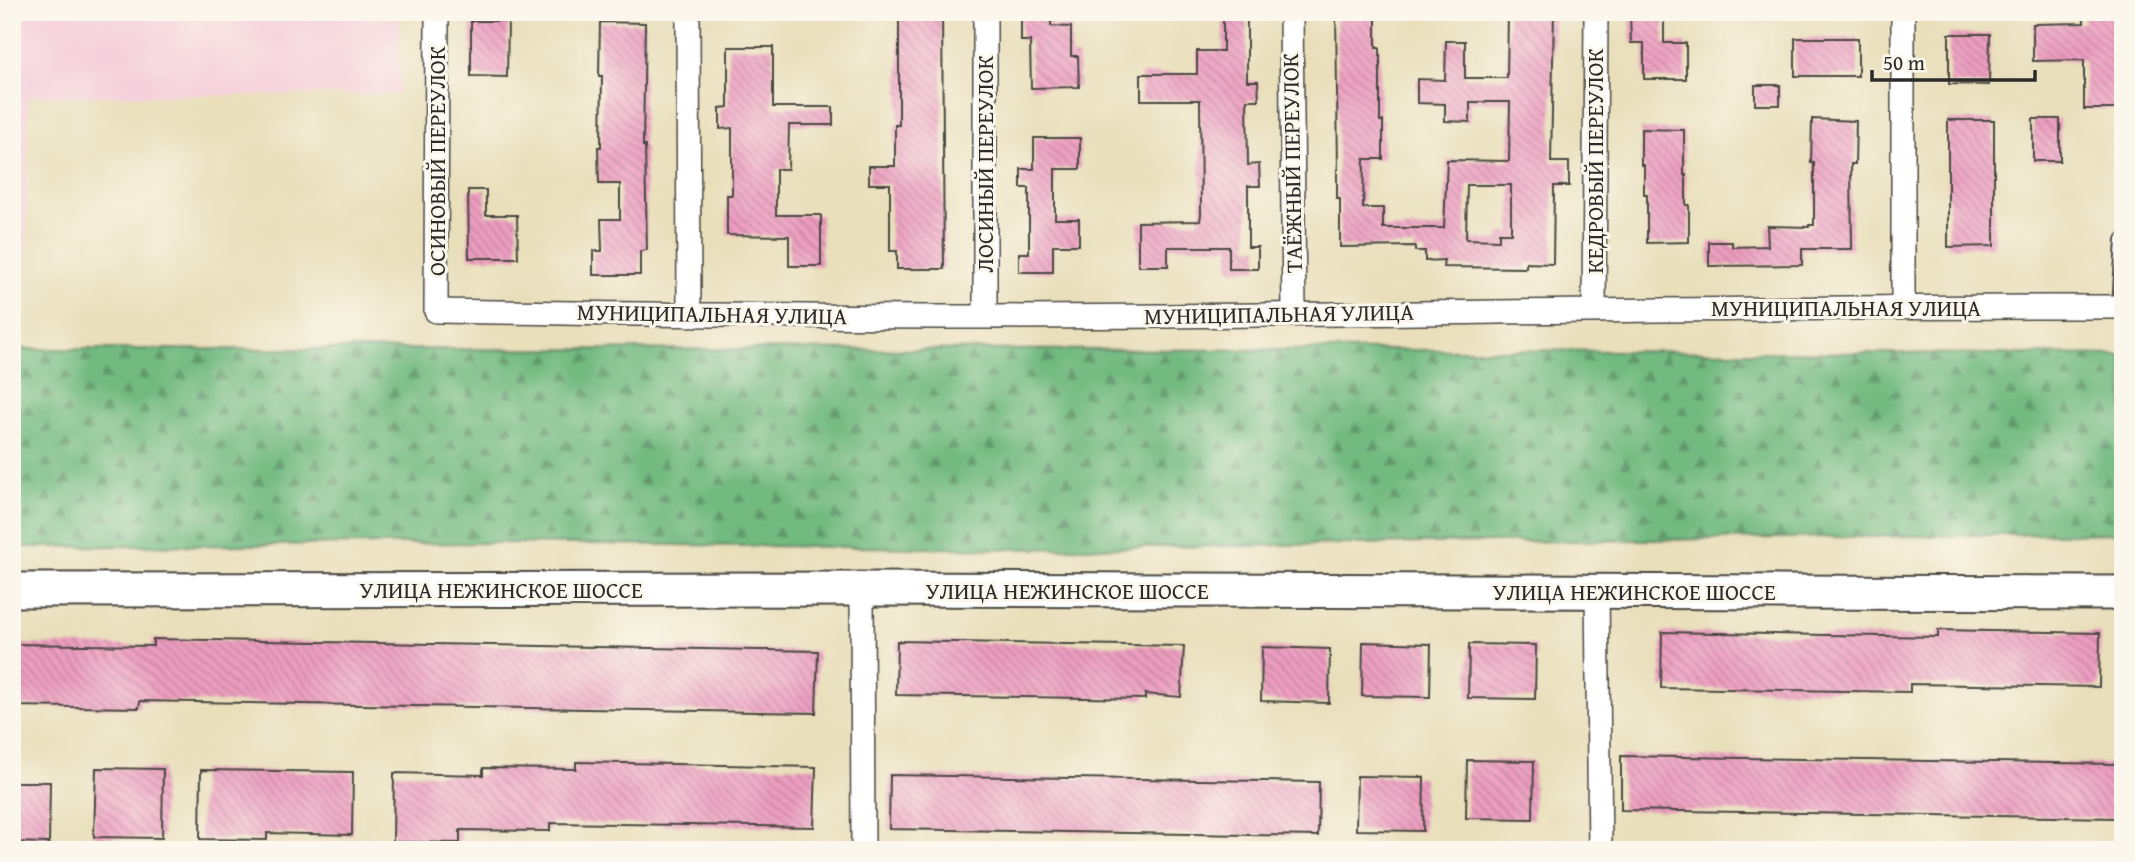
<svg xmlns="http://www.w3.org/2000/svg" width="2135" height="862" viewBox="0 0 2135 862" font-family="'Gentium Book Plus',serif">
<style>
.built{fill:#f5cfdb}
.forest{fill:url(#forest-firs);stroke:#4e7256;stroke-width:2}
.building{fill:url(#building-back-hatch);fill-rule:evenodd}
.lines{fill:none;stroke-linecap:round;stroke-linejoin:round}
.service-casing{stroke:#484641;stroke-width:16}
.minor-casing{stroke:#484641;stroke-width:26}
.secondary-casing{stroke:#484641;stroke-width:37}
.service{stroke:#fff;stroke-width:12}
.minor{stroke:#fff;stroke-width:23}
.secondary{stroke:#fff;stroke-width:33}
.labels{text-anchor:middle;stroke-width:6;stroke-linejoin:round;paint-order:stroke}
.street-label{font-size:23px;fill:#2b2b2b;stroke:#fbf7ec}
</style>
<defs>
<pattern id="forest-firs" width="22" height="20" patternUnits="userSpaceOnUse" patternTransform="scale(1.75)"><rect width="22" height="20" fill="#72ba80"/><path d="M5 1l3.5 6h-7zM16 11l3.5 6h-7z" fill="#5e9769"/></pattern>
<pattern id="building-back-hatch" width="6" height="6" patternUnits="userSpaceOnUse" patternTransform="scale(1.75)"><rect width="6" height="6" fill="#ed9dc0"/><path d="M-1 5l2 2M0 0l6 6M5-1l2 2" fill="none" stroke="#c0809c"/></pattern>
</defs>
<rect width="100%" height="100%" fill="#fbf7ec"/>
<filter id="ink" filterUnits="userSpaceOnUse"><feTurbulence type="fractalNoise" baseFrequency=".0143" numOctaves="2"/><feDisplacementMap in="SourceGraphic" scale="14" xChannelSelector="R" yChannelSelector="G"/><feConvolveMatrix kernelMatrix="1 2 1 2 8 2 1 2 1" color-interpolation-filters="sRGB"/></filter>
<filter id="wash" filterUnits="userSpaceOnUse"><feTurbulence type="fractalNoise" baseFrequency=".00686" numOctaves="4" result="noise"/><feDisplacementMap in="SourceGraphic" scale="28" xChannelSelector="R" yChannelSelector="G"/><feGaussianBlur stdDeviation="1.57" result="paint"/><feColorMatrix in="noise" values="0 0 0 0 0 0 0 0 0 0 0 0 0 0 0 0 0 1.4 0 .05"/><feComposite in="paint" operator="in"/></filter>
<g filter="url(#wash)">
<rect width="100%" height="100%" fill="#e9dfbb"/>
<path class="built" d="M12 12H400L399 94 28 96 25 294H12Z"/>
<path class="forest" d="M12 349 1501 350 2123 355V533L1012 549 497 543 12 547Z"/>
<g id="blocks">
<path class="building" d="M899 12H942L944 269H897V251H890V184H869V166H895V125H899Z
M1021 12H1051V26L1071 27V56H1078L1079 87 1031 88 1030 41H1021Z
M1223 12H1247V81H1258L1259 100H1247L1248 165 1259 164 1260 186H1248V247H1258V269H1229V247H1168V266H1138V222L1200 221 1201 214 1200 100H1141V74H1197V51H1223Z
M1336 12H1376V48H1380V121H1383V159H1364L1363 208H1383V228H1444L1447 160 1509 161 1510 102H1470V122L1445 121V104L1417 103V79L1445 80 1446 41H1465V78H1507L1508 12H1554L1551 162H1569V186H1554L1553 264 1526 263V268L1443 267 1444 260 1425 261V251H1415V246L1340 247V199H1337V169H1338ZM1467 185H1511V233H1499V240L1466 239Z
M1630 12H1664V43H1686V79H1644V43H1631Z
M2084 12H2123V109H2084V60L2033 61V24L2084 23Z
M471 21H508L507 77 471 76Z
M600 22 645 23 643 146H645L647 250 640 251V275H593V251H602L601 219H620V184H599L598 147H601L602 76H599Z
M1949 34H1990L1989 85 1949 84Z
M1795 38H1858V76H1795Z
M728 47H773V107H833V125H789L788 169H776V215H821V266H789V236L727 235V195H732V128L720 129V108L728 107Z
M1755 85H1780V105H1755Z
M1812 119 1856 121 1855 164H1851L1852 249H1802V265L1709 266V242H1732V247L1768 246 1767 226 1809 227V225H1814V163H1811Z
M2033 119H2060V161H2033Z
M1948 120H1994V246L1948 247Z
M1641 129 1684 130V175H1686V205H1689V242L1647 243V194H1644V165H1641Z
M1034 138H1080V169H1055V219H1079V245H1053V272H1019V253H1029V188H1021V169H1034Z
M468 190H486V215H517L518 258H469Z
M1938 630 2100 633 2099 687 1910 684V692L1661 688 1662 632 1938 637Z
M153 639 818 651 816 713 140 701 139 708 12 706V644L153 646Z
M897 641 1184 646 1181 697 1145 694V699L896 695Z
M1363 642 1431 644 1430 697 1362 696Z
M1469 644 1536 645 1535 699 1468 698Z
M1262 647 1330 649 1329 703 1261 701Z
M1621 756 2118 764 2117 818 1621 810Z
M1467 760 1534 761 1533 819 1466 818Z
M576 762 816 767 814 827 550 823V831L460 830V843L393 842 394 773 483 775V768L576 769Z
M96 768 163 769 162 838 94 837Z
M201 770 353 772 352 835 267 833V840L200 839Z
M890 775 1319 782 1318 836 889 829Z
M1357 776 1424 777 1423 831 1356 830Z
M12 782H50L49 843 12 842Z"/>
</g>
</g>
<g filter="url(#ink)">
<use href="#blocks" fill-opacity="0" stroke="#484641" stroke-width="2"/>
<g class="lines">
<g class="service-casing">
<path id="service" d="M2119 307 2123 240"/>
</g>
<g class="minor-casing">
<path id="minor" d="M437 12 436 311C620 314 803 317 987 317 1366 316 1744 306 2123 307
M688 12 689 315
M985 12V317
M1291 12 1294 314
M1903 12V307
M1594 311 1596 12
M862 589 863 850
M1597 592 1600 850"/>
</g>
<g class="secondary-casing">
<path id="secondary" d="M12 590 862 589 2123 593"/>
</g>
<use href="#service" class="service"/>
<use href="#minor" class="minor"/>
<use href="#secondary" class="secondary"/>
</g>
</g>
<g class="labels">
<g class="street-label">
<text transform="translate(437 161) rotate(-90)" y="8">ОСИНОВЫЙ ПЕРЕУЛОК</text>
<text transform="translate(1595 161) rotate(-90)" y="8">КЕДРОВЫЙ ПЕРЕУЛОК</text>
<text transform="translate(1292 163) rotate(-91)" y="8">ТАЁЖНЫЙ ПЕРЕУЛОК</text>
<text transform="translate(985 164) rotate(-90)" y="8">ЛОСИНЫЙ ПЕРЕУЛОК</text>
<text x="1846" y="316">МУНИЦИПАЛЬНАЯ УЛИЦА</text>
<text transform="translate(712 314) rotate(1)" y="8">МУНИЦИПАЛЬНАЯ УЛИЦА</text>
<text transform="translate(1279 314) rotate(-1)" y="8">МУНИЦИПАЛЬНАЯ УЛИЦА</text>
<text x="501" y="598">УЛИЦА НЕЖИНСКОЕ ШОССЕ</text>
<text x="1067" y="599">УЛИЦА НЕЖИНСКОЕ ШОССЕ</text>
<text x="1634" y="600">УЛИЦА НЕЖИНСКОЕ ШОССЕ</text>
</g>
</g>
<rect width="2135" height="862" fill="none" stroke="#fbf7ec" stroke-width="42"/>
<path d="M1872 70v10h163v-10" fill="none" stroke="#2b2b2b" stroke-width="3.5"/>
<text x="1883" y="70" font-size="21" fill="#2b2b2b" stroke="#fbf7ec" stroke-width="5" paint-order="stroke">50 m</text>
</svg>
